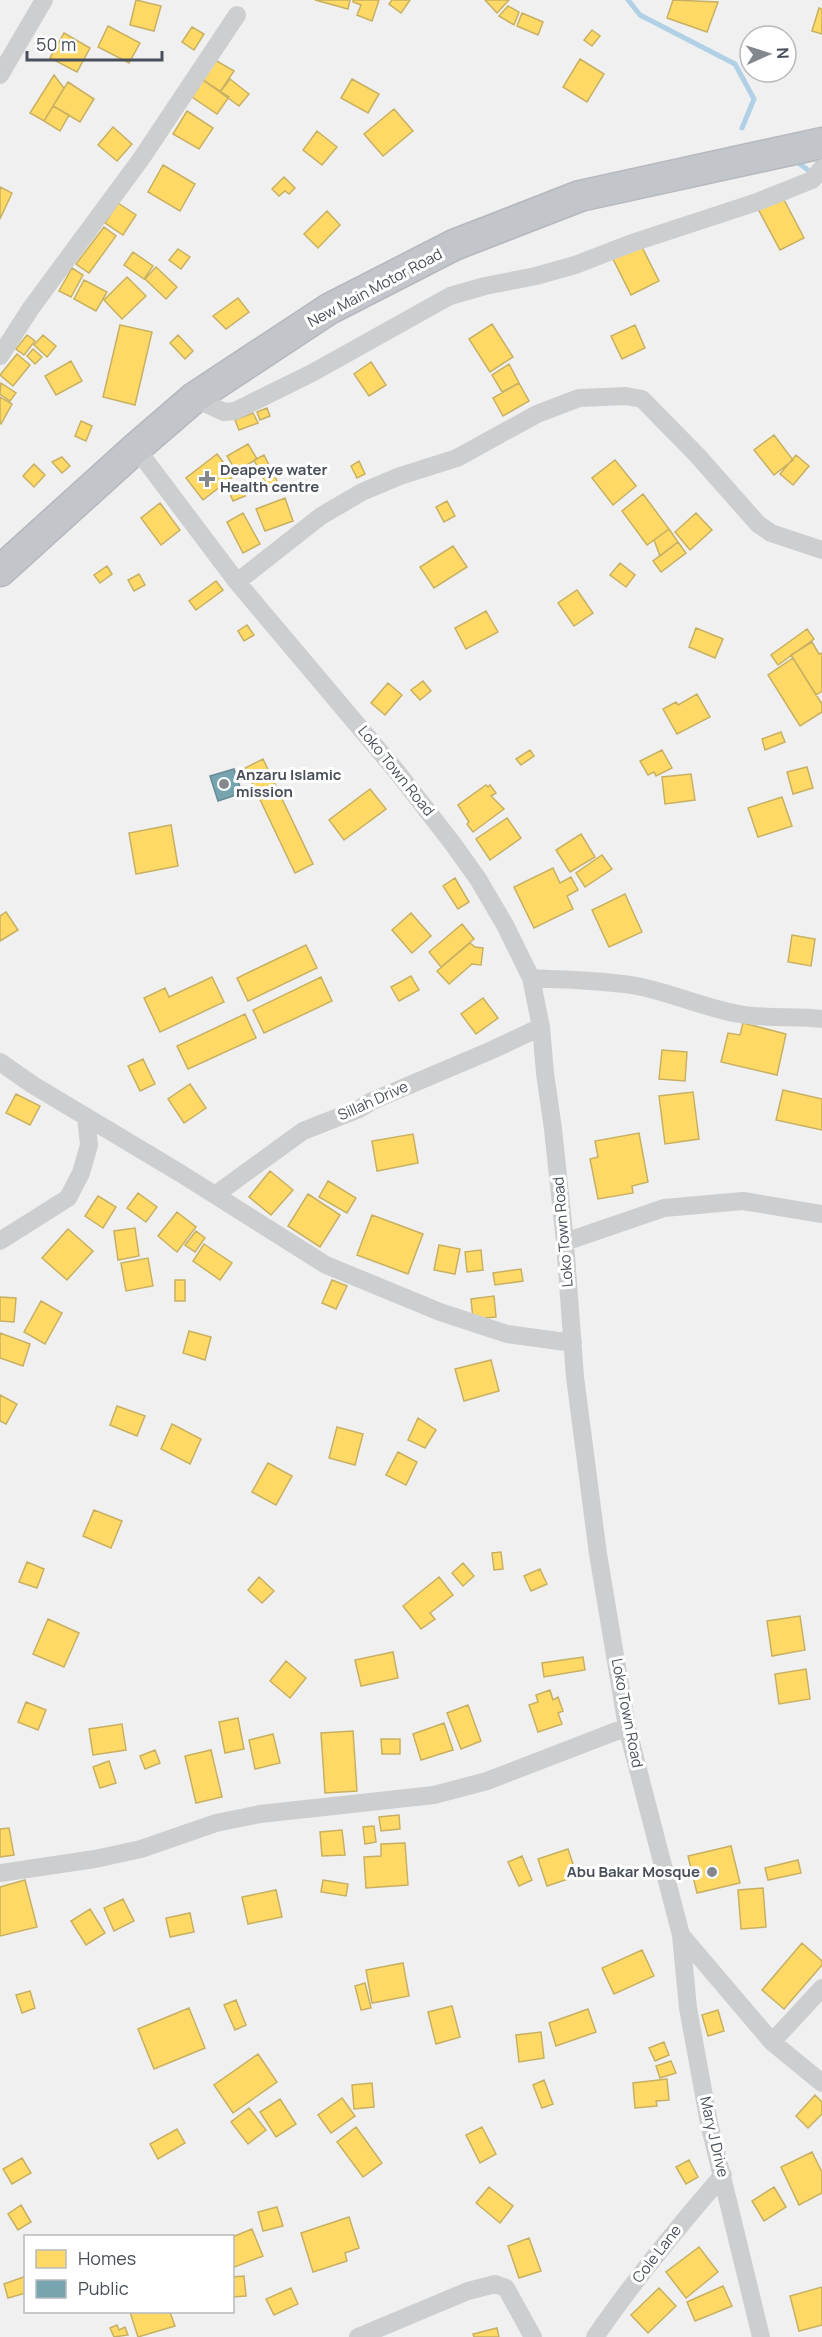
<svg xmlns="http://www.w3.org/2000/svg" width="822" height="2337" viewBox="0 0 822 2337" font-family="Manrope,sans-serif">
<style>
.homes{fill:#ffd966;stroke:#c8b062;stroke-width:1.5}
.public{fill:#76a5af;stroke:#688b96;stroke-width:1.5}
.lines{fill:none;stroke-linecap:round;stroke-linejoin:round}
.stream{stroke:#b0d0e6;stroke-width:5}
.trunk-casing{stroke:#b6b8be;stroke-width:33}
.minor{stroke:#ccced0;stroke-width:18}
.trunk{stroke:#c2c5c9;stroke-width:30}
.poi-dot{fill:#83878e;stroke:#fff;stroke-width:2}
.labels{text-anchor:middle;stroke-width:6;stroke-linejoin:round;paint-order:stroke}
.street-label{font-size:15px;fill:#494f5a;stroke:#fff}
.poi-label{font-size:15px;font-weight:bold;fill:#494f5a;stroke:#fff;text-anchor:start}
</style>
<rect width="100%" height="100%" fill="#f0f0f0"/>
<path class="homes" d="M136 0 161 6 154 31 130 25Z
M315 0H350L348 9Z
M353 0H379L372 21 357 15 361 5 353 2Z
M392 0H410L401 13 389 4Z
M485 0H509L497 13Z
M673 0 718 2 707 32 667 18Z
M508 6 519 12 514 25 499 16Z
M819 8 822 9V34L812 31Z
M522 13 543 22 538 35 517 26Z
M108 26 140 43 129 63 98 47Z
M192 27 204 34 194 50 182 42Z
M592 30 600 36 592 46 584 40Z
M64 33 90 48 77 72 50 58Z
M580 59 604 74 587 102 563 87Z
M215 60 234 71 220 92 203 80Z
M54 75 64 88 44 121 30 113Z
M230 79 249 94 239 106 220 92Z
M352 79 379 94 368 113 341 98Z
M203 80 229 97 217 114 192 97Z
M68 82 94 99 80 122 53 106Z
M53 106 69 115 60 131 44 121Z
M394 109 413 131 383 156 364 134Z
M187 111 213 128 199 149 173 134Z
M113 127 132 144 117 161 98 145Z
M317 131 337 147 322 165 303 150Z
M163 165 195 184 180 211 148 192Z
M284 177 295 188 289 194 285 191 279 196 272 189Z
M0 187 12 193 0 219Z
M781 194 804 238 780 250 757 207Z
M118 203 136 215 123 235 105 223Z
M327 211 340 225 318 248 304 234Z
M104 227 116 236 89 273 76 264Z
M641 245 659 281 631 295 613 259Z
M178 249 190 257 181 269 169 260Z
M133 252 153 266 144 279 124 265Z
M156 267 177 287 166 299 145 279Z
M72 268 83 275 71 297 59 291Z
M127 277 146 296 122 319 104 300Z
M84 280 107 292 96 311 74 299Z
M238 298 249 312 226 329 213 316Z
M492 324 513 357 490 372 469 339Z
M120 325 152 332 135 405 103 397Z
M635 325 645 348 622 359 611 336Z
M27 335 35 341 24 355 16 349Z
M43 335 56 346 47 357 34 345Z
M178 335 193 351 185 359 170 343Z
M33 349 42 357 35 364 27 356Z
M17 354 30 365 13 386 0 375Z
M71 361 82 381 56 395 45 376Z
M371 362 386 385 369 396 354 374Z
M509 364 519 383 502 392 492 375Z
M1 383 16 393 10 401 0 394Z
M519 383 529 401 503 416 493 398Z
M0 397 12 404 1 424 0 423Z
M267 408 270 416 260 420 257 412Z
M253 413 258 423 239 430 235 420Z
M81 421 92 426 86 441 75 436Z
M774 435 793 460 774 475 754 450Z
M248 444 257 459 236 471 227 456Z
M217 454 234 476 203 500 186 478Z
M264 455 279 485 269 490 254 460Z
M796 455 809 466 793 485 780 474Z
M62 457 70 466 62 473 52 462Z
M615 460 636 486 613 505 592 478Z
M359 461 365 474 357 478 351 466Z
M34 464 45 475 34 487 23 476Z
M241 487 245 496 233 501 229 492Z
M643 494 669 529 647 545 622 511Z
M285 498 293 521 265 531 256 509Z
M447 501 455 516 444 522 436 507Z
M160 503 180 530 161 545 141 518Z
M243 513 260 544 243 553 227 522Z
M696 513 712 530 690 550 675 532Z
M669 529 678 542 660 556 654 540Z
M678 542 686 553 661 572 653 561Z
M453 546 467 567 434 588 420 567Z
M620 563 635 575 626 587 610 575Z
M107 566 112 574 100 583 94 575Z
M139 574 145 585 134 591 128 580Z
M216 581 223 590 196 610 189 601Z
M577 590 593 613 574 626 558 603Z
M486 611 498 632 466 649 455 628Z
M247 625 254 635 244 641 238 631Z
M696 628 723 639 715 658 689 647Z
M807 629 814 639 778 665 771 655Z
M812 642 819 654 822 653V691L816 695 791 655Z
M793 658 822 704V712L800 726 768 675Z
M423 681 431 691 420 700 411 690Z
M388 683 402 695 385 715 371 703Z
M697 694 710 717 677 734 663 709 676 702 678 705Z
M781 732 785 742 765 750 762 739Z
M530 750 534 756 521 765 516 759Z
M662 750 672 768 656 776 654 772 648 775 640 761Z
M263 759 313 864 295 873 245 768Z
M807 767 813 788 793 794 787 772Z
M691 774 695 800 665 804 662 777Z
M486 785 488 787 490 785 496 793 491 796 504 809 473 832 467 824 469 822 458 805Z
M370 789 386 809 344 840 329 820Z
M782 797 792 826 758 837 748 808Z
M507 818 521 838 490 860 476 839Z
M171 825 178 866 136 874 129 833Z
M581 834 595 857 570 872 556 850Z
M602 855 612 869 585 887 576 873Z
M553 868 560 883 571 877 578 890 567 896 573 909 534 928 514 887Z
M455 878 469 902 458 909 443 886Z
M625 894 642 932 609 947 592 910Z
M6 912 18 930 0 941V916Z
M411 913 431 936 412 953 392 930Z
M462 924 474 939 441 967 429 952Z
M792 935 815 939 811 966 788 962Z
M470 943 475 947 483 948 481 965 472 964 449 984 437 971Z
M306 945 317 968 248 1001 237 978Z
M411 976 419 990 399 1001 391 987Z
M212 977 224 1002 160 1032 144 998 165 988 169 997Z
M321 977 332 1001 264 1033 253 1010Z
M483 998 498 1018 476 1034 461 1014Z
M245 1014 256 1038 188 1069 177 1046Z
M743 1023 786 1034 777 1075 721 1062 728 1033 740 1035Z
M662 1050 687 1052 685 1081 659 1079Z
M143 1059 155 1084 140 1091 128 1066Z
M190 1084 206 1108 184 1123 168 1099Z
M783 1090 822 1099V1130L776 1120Z
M693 1092 699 1139 665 1144 659 1096Z
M16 1094 40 1106 30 1125 6 1113Z
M639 1133 648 1182 632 1186 633 1193 598 1199 590 1159 598 1157 595 1141Z
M413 1134 418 1163 377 1171 372 1141Z
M270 1171 293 1190 271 1215 249 1197Z
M328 1181 356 1198 347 1213 319 1197Z
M138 1193 157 1207 146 1222 127 1208Z
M308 1194 340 1215 320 1247 288 1226Z
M98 1196 116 1207 103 1228 85 1216Z
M177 1212 196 1227 177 1252 158 1236Z
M372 1215 423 1234 408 1274 357 1255Z
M135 1228 139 1256 118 1260 114 1231Z
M68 1229 93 1251 67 1280 42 1258Z
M196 1231 205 1238 195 1252 185 1245Z
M204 1244 232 1263 220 1280 193 1261Z
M439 1245 460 1249 455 1274 434 1270Z
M481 1250 483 1270 467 1272 465 1252Z
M148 1258 153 1286 126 1291 121 1263Z
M521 1269 523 1281 495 1285 493 1273Z
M175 1280H185V1301H175Z
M332 1280 347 1286 336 1309 322 1303Z
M494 1296 496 1317 473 1319 471 1299Z
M0 1297 16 1298 14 1322 0 1321Z
M41 1301 62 1313 45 1344 24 1332Z
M189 1331 211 1337 205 1360 183 1353Z
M0 1333 30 1344 23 1366 0 1358Z
M491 1360 499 1391 464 1401 455 1369Z
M0 1395 17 1404 6 1424 0 1421Z
M117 1406 145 1416 137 1436 110 1425Z
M418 1418 436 1430 425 1448 408 1440Z
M172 1424 201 1439 190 1464 161 1449Z
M337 1427 363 1434 355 1465 329 1458Z
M398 1452 417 1462 406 1485 386 1475Z
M268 1463 292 1476 276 1505 252 1492Z
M94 1510 122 1521 111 1548 83 1536Z
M501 1552 503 1569 494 1570 492 1553Z
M27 1562 44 1569 37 1588 19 1582Z
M463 1563 474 1576 463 1586 452 1573Z
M540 1569 547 1584 531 1591 524 1576Z
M259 1577 274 1591 262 1603 248 1590Z
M439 1577 453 1595 430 1613 435 1619 421 1629 403 1606Z
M800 1616 805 1650 772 1656 767 1621Z
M48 1619 79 1633 64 1667 33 1654Z
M393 1652 398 1678 361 1686 355 1660Z
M583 1657 585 1670 544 1677 542 1663Z
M286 1661 306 1678 290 1698 270 1681Z
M806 1669 810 1699 779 1704 775 1674Z
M550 1690 553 1700 558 1697 563 1711 558 1713 562 1724 538 1732 529 1705 538 1702 536 1695Z
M26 1702 46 1710 38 1730 18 1722Z
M468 1705 481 1741 461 1749 447 1713Z
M238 1718 244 1749 225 1753 219 1722Z
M444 1723 453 1750 421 1760 413 1734Z
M122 1724 126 1750 93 1755 89 1729Z
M353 1731 357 1791 325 1793 321 1733Z
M273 1734 280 1763 255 1769 249 1740Z
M381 1739H400V1754H382Z
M155 1750 160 1763 145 1769 140 1756Z
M211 1750 222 1797 196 1803 185 1756Z
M109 1761 116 1783 100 1788 93 1767Z
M399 1815 400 1829 381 1831 379 1817Z
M374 1826 376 1842 365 1844 363 1827Z
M9 1828 14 1855 0 1857V1829Z
M342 1830 345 1855 322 1856 320 1832Z
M405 1843 408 1885 366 1888 364 1857 381 1856V1844Z
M731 1846 740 1883 697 1893 688 1856Z
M568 1849 577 1876 547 1886 538 1859Z
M522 1856 532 1880 519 1886 508 1862Z
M798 1860 801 1873 768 1880 765 1868Z
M25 1880 37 1927 0 1936V1887Z
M323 1880 348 1884 346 1896 321 1892Z
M763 1888 766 1927 741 1929 738 1890Z
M276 1890 282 1917 248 1924 242 1897Z
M123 1899 134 1921 114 1931 104 1908Z
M90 1909 105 1933 86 1945 71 1921Z
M190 1913 194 1932 170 1937 166 1918Z
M802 1943 822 1961V1965L784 2009 762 1990Z
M642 1950 654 1976 614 1994 602 1968Z
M403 1963 409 1996 372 2003 366 1970Z
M365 1983 371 2008 361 2010 355 1986Z
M30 1991 35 2008 22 2013 16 1995Z
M236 2000 246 2025 235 2030 224 2005Z
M452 2006 460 2037 436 2044 428 2012Z
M189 2008 205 2048 154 2069 138 2029Z
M588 2009 596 2032 556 2046 549 2023Z
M718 2010 724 2031 708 2036 702 2015Z
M541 2032 544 2058 519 2062 516 2035Z
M664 2042 669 2055 655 2061 649 2048Z
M258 2054 277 2082 233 2113 214 2085Z
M671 2061 676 2073 660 2078 656 2066Z
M667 2079 669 2100 656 2101 657 2106 635 2108 633 2083Z
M544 2080 553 2104 542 2108 533 2085Z
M372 2083 374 2107 354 2109 352 2085Z
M815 2095 822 2102V2114L808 2128 796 2116Z
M342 2098 355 2116 331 2133 318 2115Z
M280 2099 296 2124 276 2137 260 2112Z
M249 2108 266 2130 248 2144 231 2122Z
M356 2127 382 2163 363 2177 337 2142Z
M482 2127 496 2154 480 2163 466 2135Z
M177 2129 185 2143 158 2159 150 2144Z
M812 2152 822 2172V2193L799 2205 781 2167Z
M22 2158 31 2173 12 2184 3 2169Z
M689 2160 698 2177 686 2184 676 2167Z
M489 2187 513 2206 500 2223 476 2203Z
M774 2187 786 2207 764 2221 752 2201Z
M21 2205 31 2222 18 2230 8 2214Z
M277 2207 283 2226 263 2231 258 2212Z
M349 2217 359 2248 345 2253 347 2261 313 2272 301 2233Z
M252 2229 263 2256 232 2268V2237Z
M529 2238 541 2271 519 2278 508 2246Z
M699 2247 718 2272 686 2298 666 2272Z
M26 2276V2293L8 2298 4 2284Z
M244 2276 246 2296 232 2297V2277Z
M723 2286 732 2306 695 2321 687 2302Z
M822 2287V2325L799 2331 790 2296Z
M291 2288 298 2304 274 2315 266 2299Z
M659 2288 676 2306 648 2333 631 2315Z
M130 2312H170L175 2326 138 2337Z
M117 2325 119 2330 125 2327 128 2335 114 2337 110 2328Z
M497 2328 499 2337H474L473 2334Z"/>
<path class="public" d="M234 769 242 793 218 801 210 776Z"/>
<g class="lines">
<path class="stream" d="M628 0 640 15 735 64 754 99 742 128
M797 162 812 173"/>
<g class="trunk-casing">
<path id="trunk" d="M0 571 136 448 194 398 329 309 454 245 580 196 822 143"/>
</g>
<path class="minor" d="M0 75 44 0
M0 356 31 308 141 159 237 15
M194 398 224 412 235 411 312 373 450 296 485 286 536 276 575 265 635 242 757 202 812 180 822 168
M136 448 237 582 398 773 453 844 478 879 505 925 531 978 541 1027 545 1073 553 1129 565 1242 575 1377 598 1554 627 1727 681 1935 772 2042 822 2083
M237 582 321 516 362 492 400 476 457 458 537 414 579 398 626 396 642 399 697 455 758 524 771 533 822 550
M531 978C566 980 602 980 637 986 672 993 705 1008 739 1014 767 1019 794 1016 822 1019
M0 1062 33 1085 180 1173 326 1265 440 1312 507 1334 573 1343
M215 1195 303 1131 359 1109 372 1101 492 1050 541 1027
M0 1241 68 1198 81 1173 89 1145 86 1117
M565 1242 664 1208 743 1201 822 1214
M0 1873 95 1859 141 1849 216 1823 260 1814 434 1795 487 1781 627 1727
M681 1935 688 2008 709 2123 761 2337
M772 2042 822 1988
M358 2337 468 2291 495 2284 506 2288 533 2337
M595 2337C634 2280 678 2227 723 2175"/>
<use href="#trunk" class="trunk"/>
</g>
<g class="poi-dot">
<path d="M204 470h6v6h6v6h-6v6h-6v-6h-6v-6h6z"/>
<circle cx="224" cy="784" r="6"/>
<circle cx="712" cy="1872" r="6"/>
</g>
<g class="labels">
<g class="street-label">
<text transform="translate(375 288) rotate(-28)" y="5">New Main Motor Road</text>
<text transform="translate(396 771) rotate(51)" y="5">Loko Town Road</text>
<text transform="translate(373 1101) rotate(-24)" y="5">Sillah Drive</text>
<text transform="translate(563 1232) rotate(-95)" y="5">Loko Town Road</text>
<text transform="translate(627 1713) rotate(79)" y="5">Loko Town Road</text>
<text transform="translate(714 2137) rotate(77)" y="5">Mary J Drive</text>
<text transform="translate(657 2254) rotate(-52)" y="5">Cole Lane</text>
</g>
<g class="poi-label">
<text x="220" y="475">Deapeye water<tspan x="220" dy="17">Health centre</tspan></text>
<text x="236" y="780">Anzaru Islamic<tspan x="236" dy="17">mission</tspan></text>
<text x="700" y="1877" text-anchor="end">Abu Bakar Mosque</text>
</g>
</g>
<rect x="24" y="2235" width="210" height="78" fill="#ffffff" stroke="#b6b9bd" stroke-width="1.5"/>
<rect x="36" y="2250" width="30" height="18" fill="#ffd966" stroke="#b6b9bd" stroke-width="1.5"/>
<text x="78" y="2265" font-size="18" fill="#494f5a">Homes</text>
<rect x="36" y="2280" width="30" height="18" fill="#76a5af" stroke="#b6b9bd" stroke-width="1.5"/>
<text x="78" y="2295" font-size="18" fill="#494f5a">Public</text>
<g transform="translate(768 54) rotate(87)"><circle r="28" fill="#ffffff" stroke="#b6b9bd" stroke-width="1.5"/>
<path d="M0-4.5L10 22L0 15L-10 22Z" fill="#83878e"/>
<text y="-9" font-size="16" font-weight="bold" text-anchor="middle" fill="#494f5a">N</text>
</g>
<path d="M27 51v9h135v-9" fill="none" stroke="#494f5a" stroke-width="3"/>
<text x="36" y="51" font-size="18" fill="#494f5a" stroke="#ffffff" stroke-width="4.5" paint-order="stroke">50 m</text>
</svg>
